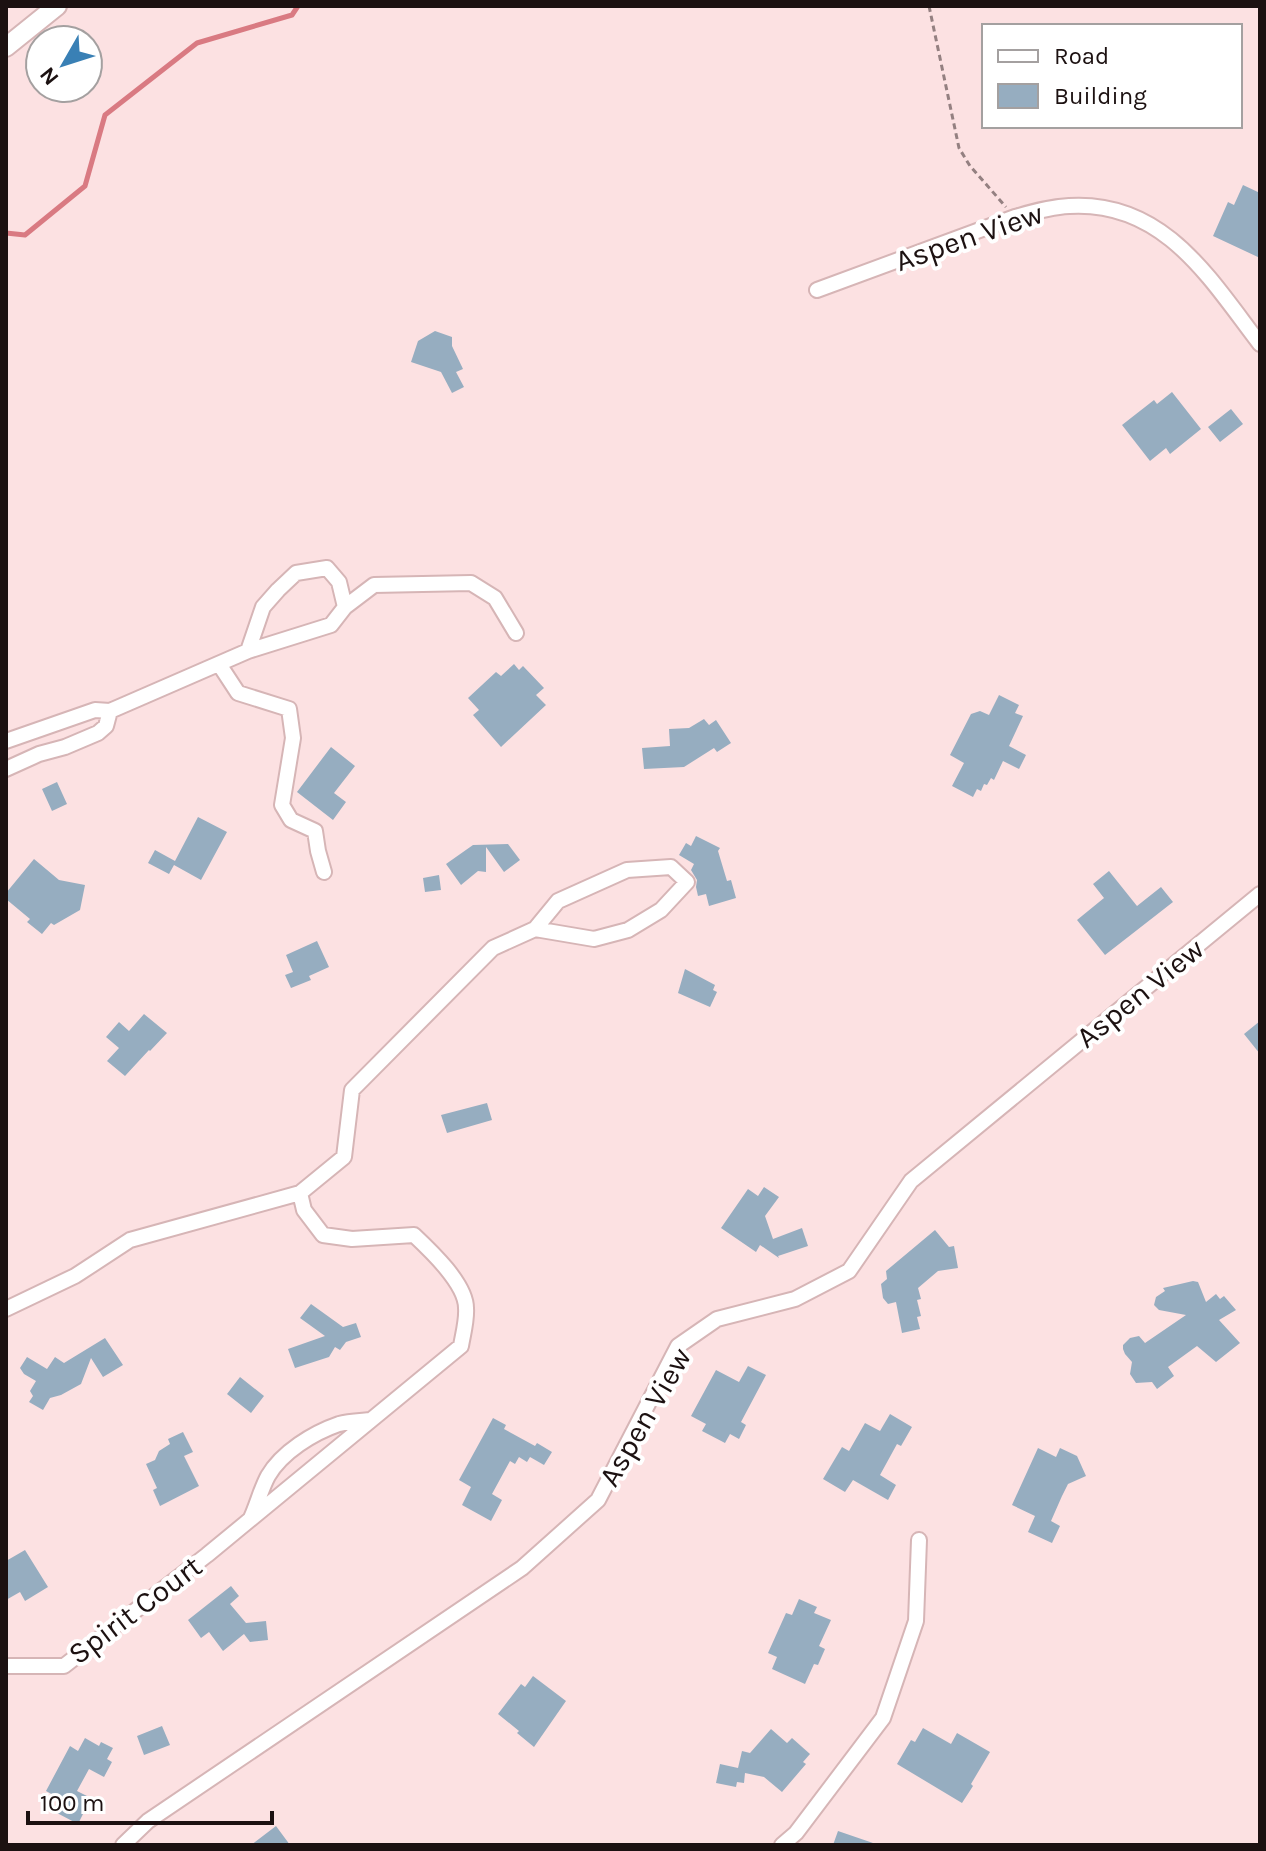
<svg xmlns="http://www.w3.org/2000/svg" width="1266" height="1851" viewBox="0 0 1266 1851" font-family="Karla,sans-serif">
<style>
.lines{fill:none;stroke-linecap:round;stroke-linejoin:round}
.stream{stroke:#d97a82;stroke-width:5}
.building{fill:#96adc0}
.minor-casing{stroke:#d6b5b6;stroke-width:18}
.tertiary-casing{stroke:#d6b5b6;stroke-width:22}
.path{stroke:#948081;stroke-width:3;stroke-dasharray:6 4;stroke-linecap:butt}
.minor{stroke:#fff;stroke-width:14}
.tertiary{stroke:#fff;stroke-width:18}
.labels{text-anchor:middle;stroke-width:8;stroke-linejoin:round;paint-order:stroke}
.street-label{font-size:30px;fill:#1c1111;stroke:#fff}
</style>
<rect width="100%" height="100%" fill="#fce1e2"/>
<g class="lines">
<path class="stream" d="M6 233 25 235 85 186 105 115 197 43 292 15 298 6"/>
</g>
<path class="building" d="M1243 185 1260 193V258L1213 236 1228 202 1234 205Z
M435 331 452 337V346L463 369 456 372 464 387 452 393 441 372 411 362 418 341Z
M1172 392 1201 429 1170 454 1166 448 1150 461 1122 425 1154 400 1157 404Z
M1231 409 1243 424 1220 442 1208 427Z
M514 664 519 670 523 666 544 688 536 695 546 705 501 747 473 715 479 710 468 698 496 672 501 676Z
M999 695 1019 705 1015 713 1023 716 1009 746 1026 755 1019 769 1003 761 994 780 991 778 987 785 984 784 981 791 977 789 973 797 952 786 964 763 950 755 971 714 980 711 989 715Z
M704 719 709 725 716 720 731 743 717 752 714 748 684 767 644 769 642 748 670 746 669 729 689 728Z
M331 747 355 766 334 793 346 802 333 820 297 792Z
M57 782 67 804 52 811 42 789Z
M198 817 227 832 201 880 174 865 169 874 148 863 155 850 175 861Z
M696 836 720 848 718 851 727 881 731 880 736 898 709 906 706 894 698 896 696 887 697 880 691 870 694 864 679 855 686 843 691 846Z
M508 844 520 860 504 872 486 847V872L478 871 461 885 446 864 473 845Z
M34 859 59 880 85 885 80 910 54 925 51 923 42 934 27 922 30 919 6 899V893Z
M1109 871 1137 906 1161 887 1173 902 1105 955 1077 920 1104 898 1093 884Z
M439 875 441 890 425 892 423 878Z
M317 941 329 967 309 976 311 980 291 988 285 975 293 972 286 955Z
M685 969 715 985 713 990 717 992 710 1007 678 993Z
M144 1014 167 1033 150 1051 149 1050 125 1076 107 1061 119 1048 106 1037 119 1022 129 1031Z
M1260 1021V1054L1244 1034Z
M487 1103 492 1120 447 1133 441 1115Z
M764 1187 779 1197 765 1216 773 1239 802 1228 808 1246 778 1256 779 1258 760 1245 756 1252 721 1228 748 1189 758 1196Z
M935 1230 949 1247 954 1246 958 1268 938 1271 918 1288 921 1299 917 1300 921 1316 917 1317 920 1329 902 1333 896 1302 888 1304 883 1298 881 1284 887 1279 886 1271Z
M1193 1281 1198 1282 1206 1302 1216 1294 1220 1299 1224 1296 1236 1310 1219 1320 1240 1343 1216 1362 1197 1346 1168 1367 1174 1376 1157 1389 1152 1382 1136 1383 1130 1374 1132 1362 1125 1354 1123 1349V1345L1130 1338 1139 1336 1145 1343 1186 1315 1159 1310 1154 1305 1156 1297 1165 1291 1163 1288Z
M311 1304 343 1327 356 1323 361 1337 346 1342 340 1350 335 1347 329 1357 295 1368 288 1349 325 1336 300 1318Z
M105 1338 123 1365 103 1377 91 1358 81 1384 61 1395 50 1398 43 1410 29 1402 33 1396 30 1391 36 1381 24 1374 20 1368 27 1357 47 1369 55 1357 64 1363Z
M748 1366 766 1375 741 1422 746 1425 739 1439 730 1434 725 1443 702 1431 706 1424 691 1416 716 1370 739 1382Z
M240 1377 264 1396 251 1413 227 1394Z
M890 1414 912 1427 901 1446 897 1444 880 1475 896 1485 888 1500 853 1480 845 1492 823 1479 842 1447 849 1451 865 1423 880 1431Z
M493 1418 506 1425 504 1429 535 1446 537 1443 552 1452 544 1465 530 1457 527 1462 519 1457 515 1464 510 1461 492 1494 502 1500 491 1521 462 1505 471 1487 459 1480Z
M183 1432 193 1452 184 1456 199 1486 160 1506 153 1490 157 1488 146 1464 155 1460 159 1451 170 1444 168 1439Z
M1038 1448 1056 1457 1060 1448 1077 1456 1086 1476 1068 1484 1062 1496 1051 1521 1060 1526 1052 1543 1028 1532 1035 1516 1012 1505Z
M25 1550 48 1587 25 1601 20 1592 6 1600V1561Z
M231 1586 239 1596 230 1604 246 1623 266 1621 268 1640 250 1642 244 1634 223 1651 209 1632 201 1638 188 1620Z
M799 1599 817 1607 814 1613 831 1620 819 1646 825 1649 818 1665 814 1664 805 1684 772 1669 777 1657 768 1653 786 1613 792 1615Z
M533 1676 566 1701 534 1747 517 1733 519 1731 498 1714 521 1684 525 1687Z
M162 1726 170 1745 144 1755 137 1736Z
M923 1728 951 1744 957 1733 990 1752 971 1784 973 1786 962 1803 897 1764 911 1740 915 1742Z
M771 1729 787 1743 792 1738 810 1754 803 1762 806 1764 782 1792 764 1777 745 1773 744 1783 737 1782 736 1787 716 1783 720 1764 738 1768 742 1751 750 1753Z
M85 1738 99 1746 101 1742 113 1748 107 1759 112 1762 104 1777 89 1769 77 1791 91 1798 78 1824 57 1813 64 1801 46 1791 70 1746 78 1751Z
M276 1826 290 1845H251Z
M838 1831 873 1843V1845H833Z"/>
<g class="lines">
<g class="minor-casing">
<path id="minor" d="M817 290 1015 217C1033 212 1050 207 1069 206 1164 200 1210 279 1260 344
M248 651 263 607 278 590 296 573 327 568 339 582 345 607
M219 664 238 693 289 709 293 738 282 805 291 820 315 831 318 851 324 872
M6 741 95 710 110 711 248 651 331 625 345 607 374 585 471 583 495 598 516 633
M6 769 39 754 65 747 98 733 106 726 110 711
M6 1309 75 1276 130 1240 300 1193 344 1157 352 1090 493 948 535 929 558 901 627 870 671 867 687 882 661 910 628 930 594 939 535 929
M251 1518C257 1505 261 1489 268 1476 282 1452 313 1433 339 1424 349 1421 361 1421 371 1420
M6 1666H64L207 1555 461 1346C463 1334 467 1320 466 1308 466 1284 431 1251 414 1235L352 1239 323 1235 304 1210 300 1193
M123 1845 148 1821 522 1568 598 1500 678 1346 717 1319 795 1299 849 1271 911 1181 1260 894
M782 1845 796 1833 883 1718 916 1621 919 1540"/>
</g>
<g class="tertiary-casing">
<path id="tertiary" d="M6 47 57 6"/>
</g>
<path class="path" d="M929 6 959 148 970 166 1006 207"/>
<use href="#minor" class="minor"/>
<use href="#tertiary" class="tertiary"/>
</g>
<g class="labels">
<g class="street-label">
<text transform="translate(969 237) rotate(-19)" y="10">Aspen View</text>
<text transform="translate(1140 993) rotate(-39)" y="10">Aspen View</text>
<text transform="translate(645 1417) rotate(-60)" y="10">Aspen View</text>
<text transform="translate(135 1610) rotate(-37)" y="10">Spirit Court</text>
</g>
</g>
<rect width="1266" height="1851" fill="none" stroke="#1c1111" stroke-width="16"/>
<rect x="982" y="24" width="260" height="104" fill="#ffffff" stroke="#a4a0a0" stroke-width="2"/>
<rect x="998" y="50" width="40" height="12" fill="#ffffff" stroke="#a4a0a0" stroke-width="2"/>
<text x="1054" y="64" font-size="24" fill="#1c1111">Road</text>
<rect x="998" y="84" width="40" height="24" fill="#96adc0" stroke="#a4a0a0" stroke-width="2"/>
<text x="1054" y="104" font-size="24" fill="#1c1111">Building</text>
<g transform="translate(64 64) rotate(231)"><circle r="38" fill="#ffffff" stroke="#a4a0a0" stroke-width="2"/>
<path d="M0-6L14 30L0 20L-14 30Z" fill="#3980b5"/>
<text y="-12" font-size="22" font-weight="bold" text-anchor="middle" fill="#1c1111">N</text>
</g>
<path d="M28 1811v12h244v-12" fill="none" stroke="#1c1111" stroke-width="4"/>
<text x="40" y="1811" font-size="24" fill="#1c1111" stroke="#ffffff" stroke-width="6" paint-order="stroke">100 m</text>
</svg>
